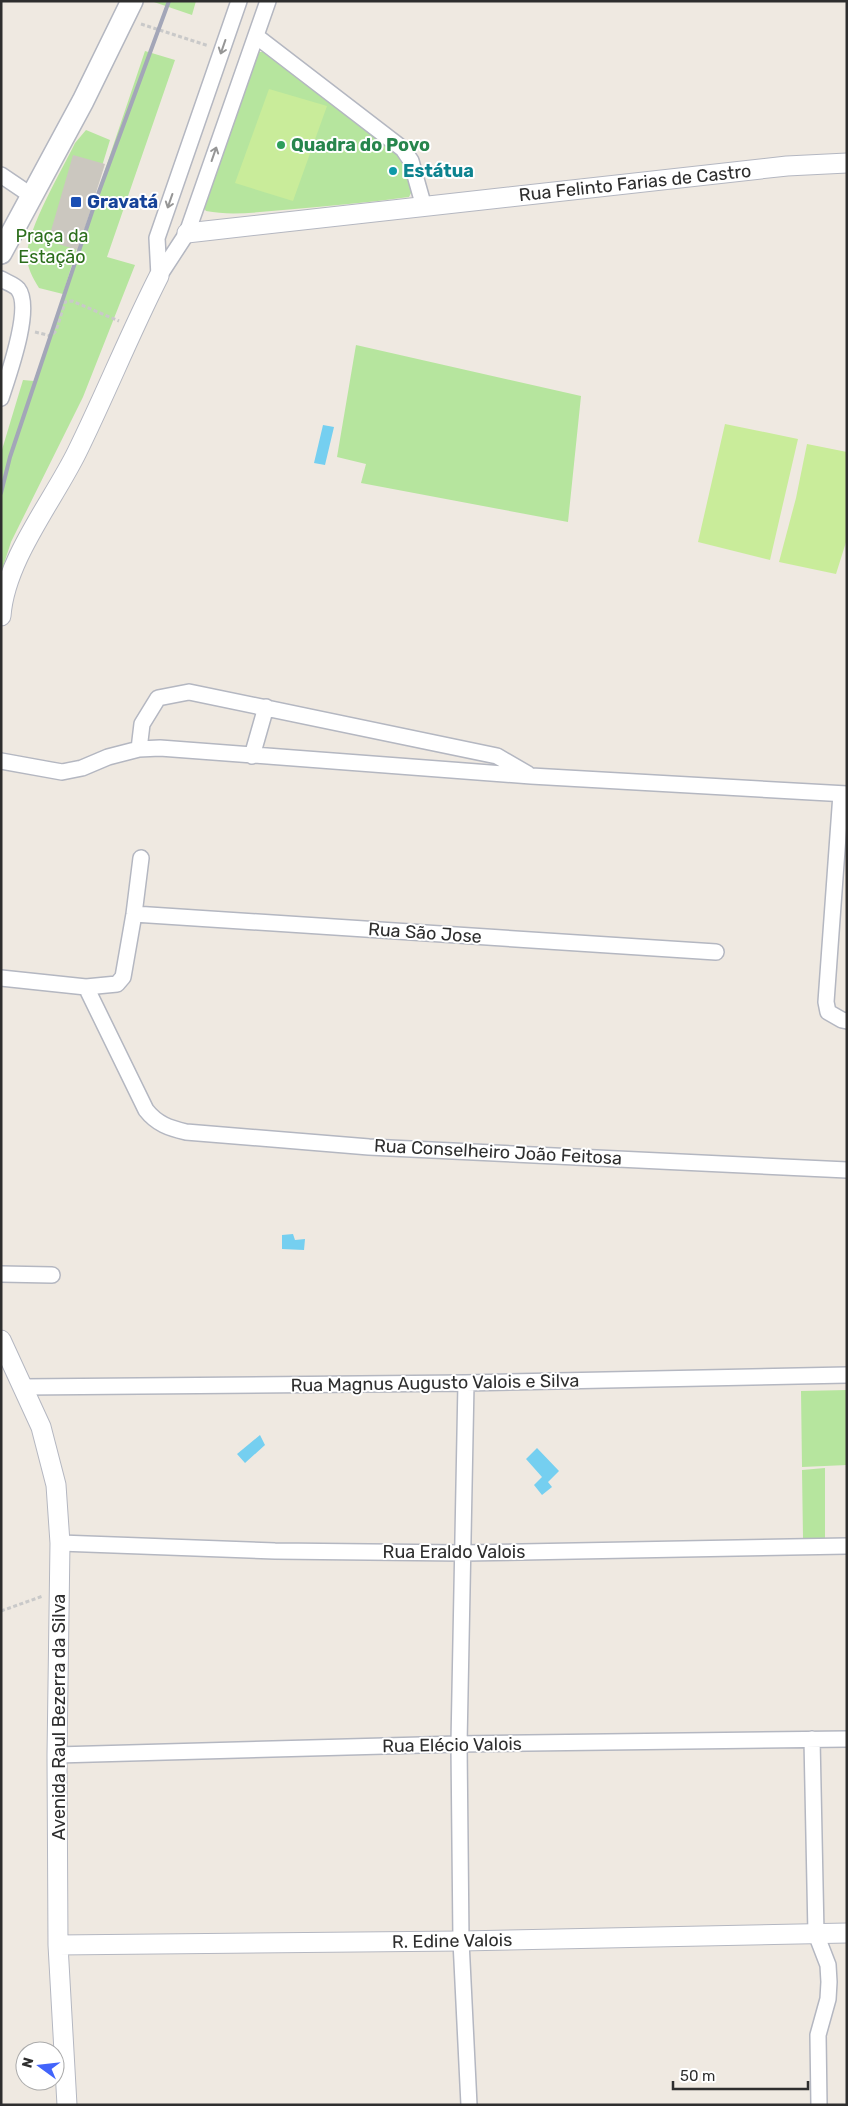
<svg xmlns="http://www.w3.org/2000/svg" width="848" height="2106" viewBox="0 0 848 2106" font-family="Rubik,sans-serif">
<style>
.green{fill:#b6e59e}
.pitch{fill:#c9ec9a}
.water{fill:#75cff0}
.building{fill:#cbc7bf}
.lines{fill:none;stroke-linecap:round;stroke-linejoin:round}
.minor-casing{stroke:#b4b7c1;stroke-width:18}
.tertiary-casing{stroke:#b4b7c1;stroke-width:21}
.secondary-casing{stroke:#b4b7c1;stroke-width:24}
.path{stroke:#c9c9c9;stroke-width:3;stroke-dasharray:4 2.5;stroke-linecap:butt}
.minor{stroke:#fff;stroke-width:15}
.tertiary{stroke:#fff;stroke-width:19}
.secondary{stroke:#fff;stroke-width:21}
.rail{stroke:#a3a6b8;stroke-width:4}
.oneway{stroke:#969696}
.leisure-dot{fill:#2e9e5b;stroke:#fff;stroke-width:2}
.culture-dot{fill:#0f9aa8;stroke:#fff;stroke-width:2}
.transit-dot{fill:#1a4fb4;stroke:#fff;stroke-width:2}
.labels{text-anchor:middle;stroke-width:4;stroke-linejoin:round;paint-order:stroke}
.leisure-label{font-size:18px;font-weight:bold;fill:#27864d;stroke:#fff;text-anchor:start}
.culture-label{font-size:18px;font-weight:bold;fill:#0d838f;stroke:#fff;text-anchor:start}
.street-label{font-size:18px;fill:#2e2e2e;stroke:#fff}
.transit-label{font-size:18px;font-weight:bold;fill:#164399;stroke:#fff;text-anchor:start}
.park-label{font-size:18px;fill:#2c6e1b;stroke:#fff}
</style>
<rect width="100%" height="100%" fill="#efe9e1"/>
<path class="green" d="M151 1H196L192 15Z
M145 51 175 60 107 257 135 265 83 397 11 542 1 573V453L23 380 34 381Z
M256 52H263L268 55 391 147 400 157 414 187 409 197C367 203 325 206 283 210 258 212 231 216 206 211L203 207Z
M86 130 110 140 63 294 39 288C33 278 27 268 27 256 27 229 62 170 75 143Z
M356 345 581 396 568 522 361 483 366 464 337 457Z
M847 1390V1465L802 1467 801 1391Z
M825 1468V1538H803L802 1470Z"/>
<path class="pitch" d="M269 89 327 106 293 201 235 183Z
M725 424 798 439 770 560 698 542Z
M807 444 847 452V539L836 574 779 562 796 498Z"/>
<path class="water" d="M323 425 334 427 325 465 314 463Z
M293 1234 295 1240 305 1239 304 1250 282 1249V1235Z
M260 1435 265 1445 245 1463 237 1454Z
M537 1448 559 1471 548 1482 552 1487 542 1495 534 1485 542 1477 526 1459Z"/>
<path class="building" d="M73 155 105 164 78 250 48 241Z"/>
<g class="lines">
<g class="minor-casing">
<path id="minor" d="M256 36 403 149 411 161 424 207
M1 175 32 196
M159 276 187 233 268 1
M159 276 157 238 239 1
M1 279C6 282 15 285 18 289 33 308 8 376 1 398
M139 749 142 724 158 698 189 692 497 756 528 774
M252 756 266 707
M1 761 62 772 82 768 108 757 139 749 160 748 531 776 847 794
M841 794 826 1002 828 1012 842 1020 847 1021
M134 914 716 952
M1 978 86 987 117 984 123 977 134 914 141 858
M86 987 146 1110C157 1124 169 1128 186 1132L369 1147 847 1170
M1 1274 52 1275
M466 1383 459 1744 461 1941 469 2105
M23 1387 466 1383 847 1375
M60 1543 275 1551 463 1553 847 1546
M812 1739 816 1934 828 1965 829 1982 828 1999 818 2035 819 2105
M57 1755 459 1744 847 1739"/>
</g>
<g class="tertiary-casing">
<path id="tertiary" d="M187 233 787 166 847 163
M1 616C5 560 53 501 77 452 106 393 130 333 159 276
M1 1340 41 1427 56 1485 60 1543 57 1755 58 1945 67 2105
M58 1945 461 1941 847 1933"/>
</g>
<g class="secondary-casing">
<path id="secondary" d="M1 253 83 101 132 1"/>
</g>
<path class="path" d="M141 24 209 46
M35 332 51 336 56 331 65 302 72 301 119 321
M1 1611 43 1596"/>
<use href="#minor" class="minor"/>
<use href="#tertiary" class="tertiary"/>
<use href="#secondary" class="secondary"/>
<path class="rail" d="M1 493 10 457 97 197 169 1"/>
</g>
<defs><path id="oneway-shaft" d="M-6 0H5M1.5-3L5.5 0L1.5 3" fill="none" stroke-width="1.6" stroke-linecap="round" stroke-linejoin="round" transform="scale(1.25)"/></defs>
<g class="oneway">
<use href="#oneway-shaft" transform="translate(223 47) rotate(109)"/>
<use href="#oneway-shaft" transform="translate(214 154) rotate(-71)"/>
<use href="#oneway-shaft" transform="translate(170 201) rotate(109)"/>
</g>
<circle class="leisure-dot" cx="281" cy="145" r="5"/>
<circle class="culture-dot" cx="393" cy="171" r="5"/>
<rect class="transit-dot" x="70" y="196" width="12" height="12" rx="2.5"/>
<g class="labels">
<g class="leisure-label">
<text x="291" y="151">Quadra do Povo</text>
</g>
<g class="culture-label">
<text x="403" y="177">Estátua</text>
</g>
<g class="street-label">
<text transform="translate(635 183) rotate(-6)" y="6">Rua Felinto Farias de Castro</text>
<text transform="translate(425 933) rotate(4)" y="6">Rua São Jose</text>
<text transform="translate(498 1152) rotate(3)" y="6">Rua Conselheiro João Feitosa</text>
<text transform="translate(435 1383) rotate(-1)" y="6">Rua Magnus Augusto Valois e Silva</text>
<text x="454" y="1558">Rua Eraldo Valois</text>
<text transform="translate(59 1717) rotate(-90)" y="6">Avenida Raul Bezerra da Silva</text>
<text transform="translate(452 1745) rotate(-1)" y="6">Rua Elécio Valois</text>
<text transform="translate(452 1941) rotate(-1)" y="6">R. Edine Valois</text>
</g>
<g class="transit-label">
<text x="87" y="208">Gravatá</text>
</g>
<g class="park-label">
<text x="52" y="242">Praça da<tspan x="52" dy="21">Estação</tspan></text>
</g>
</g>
<rect width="848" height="2106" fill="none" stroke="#2e2e2e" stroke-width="5"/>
<g transform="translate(40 2066) rotate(285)"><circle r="24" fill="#ffffff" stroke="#ababab"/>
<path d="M0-4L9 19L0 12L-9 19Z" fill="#4264fb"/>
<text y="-8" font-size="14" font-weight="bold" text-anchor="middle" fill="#2e2e2e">N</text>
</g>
<path d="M673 2081v8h135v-8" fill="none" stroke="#2e2e2e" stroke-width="2.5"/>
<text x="680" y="2081" font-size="15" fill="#2e2e2e" stroke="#ffffff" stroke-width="4" paint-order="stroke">50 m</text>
</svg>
